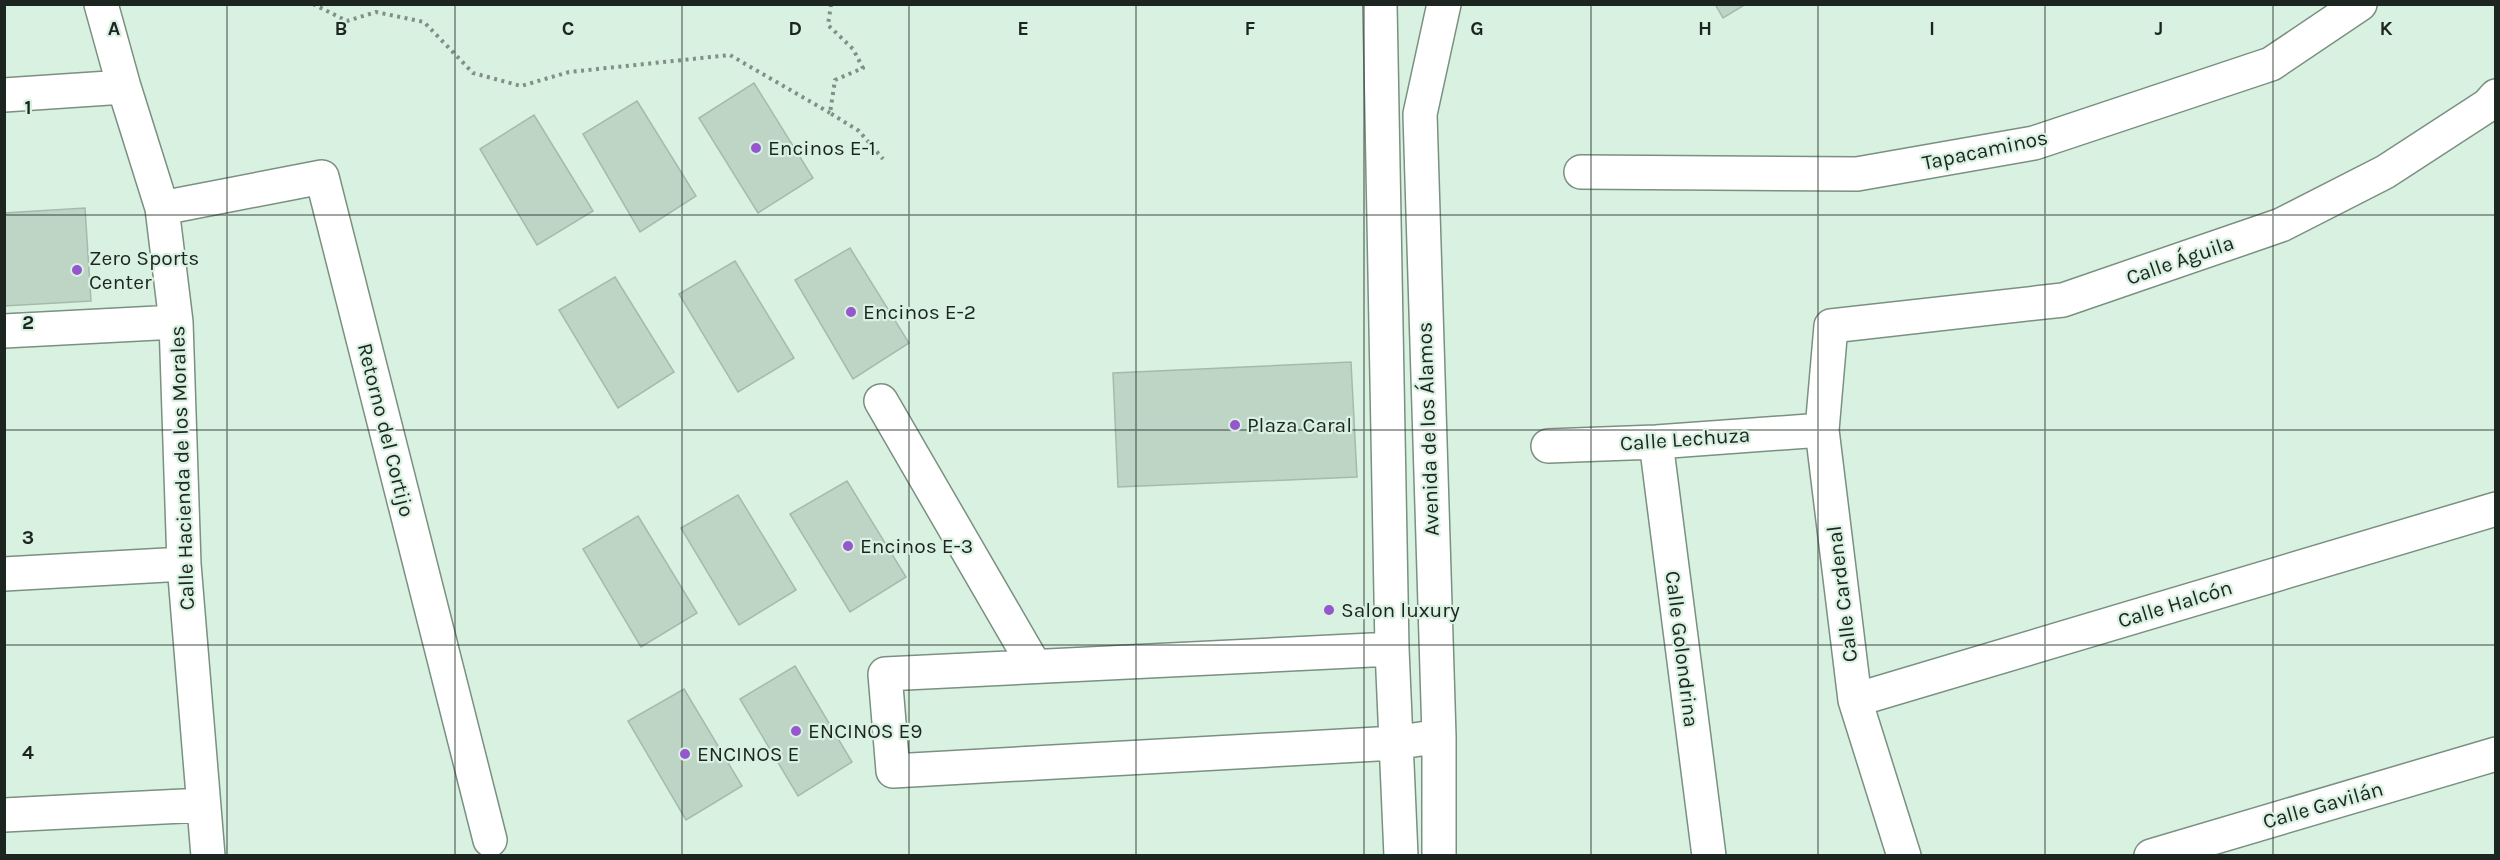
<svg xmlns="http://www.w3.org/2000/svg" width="2500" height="860" viewBox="0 0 2500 860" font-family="Karla,sans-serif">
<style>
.building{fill:#bed5c6;stroke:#a4bbac;stroke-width:1.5}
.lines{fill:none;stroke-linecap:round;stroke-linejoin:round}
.minor-casing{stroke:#7a9081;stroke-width:36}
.path{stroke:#809085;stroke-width:4;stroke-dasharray:3 4.5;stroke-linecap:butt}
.minor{stroke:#fff;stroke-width:33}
.grid{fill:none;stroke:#1c251f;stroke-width:1.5;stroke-opacity:0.55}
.poi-dot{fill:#9656cc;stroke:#d9f1e1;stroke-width:2}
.labels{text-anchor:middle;stroke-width:4.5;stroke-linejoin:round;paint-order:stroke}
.poi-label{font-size:21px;fill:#1c251f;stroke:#d9f1e1;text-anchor:start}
.street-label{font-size:21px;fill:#1c251f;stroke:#d9f1e1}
.grid-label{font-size:20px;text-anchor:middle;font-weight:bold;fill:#1c251f;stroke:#d9f1e1;stroke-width:4.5;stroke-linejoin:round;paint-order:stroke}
</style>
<rect width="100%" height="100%" fill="#d9f1e1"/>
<path class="building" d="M1715 4H1746L1723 18Z
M754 83 813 178 758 213 699 118Z
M637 101 696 196 640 232 583 134Z
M534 115 593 211 537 245 480 149Z
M85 208 91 301 4 306V213Z
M850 248 909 343 853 379 795 280Z
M735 261 794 358 738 392 679 294Z
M615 277 674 372 618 408 559 310Z
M1351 362 1357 477 1118 487 1113 373Z
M847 481 906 577 850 612 790 514Z
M738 495 796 590 739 625 681 528Z
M638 516 697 613 641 647 583 549Z
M795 666 852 762 798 796 740 699Z
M684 689 742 786 686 820 628 721Z"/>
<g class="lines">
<g class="minor-casing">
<path id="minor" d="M101 4 124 87 162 208 176 322 184 564 208 856
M1380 4 1392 649 1401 856
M4 95 124 87
M1581 172 1857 174 2034 143 2271 64 2360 4
M162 208 322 177 490 840
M4 331 176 322
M881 401 1034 665
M1656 442 1709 856
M1548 446 1656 442 1822 430
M4 574 184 564
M1392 649 885 674 893 771 1395 743 1439 736
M1855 700 2496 509
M4 815 203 805
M1439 856V736L1420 114 1444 4
M1904 856 1855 700 1822 430 1831 326 2063 300 2281 225 2385 172 2488 105 2496 96
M2151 856 2496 754"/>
</g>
<path class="path" d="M313 4 347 21 376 12 424 22 473 73 521 86 569 72 730 55 830 113
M831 4 828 25 853 49 863 68 835 80 830 113 859 131 883 159"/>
<use href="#minor" class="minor"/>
</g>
<path class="grid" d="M227 4V856M455 4V856M682 4V856M909 4V856M1136 4V856M1364 4V856M1591 4V856M1818 4V856M2045 4V856M2273 4V856M4 215H2496M4 430H2496M4 645H2496"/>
<g class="poi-dot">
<circle cx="756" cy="148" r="6"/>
<circle cx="77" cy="270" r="6"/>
<circle cx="851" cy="312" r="6"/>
<circle cx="1235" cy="425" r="6"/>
<circle cx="848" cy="546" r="6"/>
<circle cx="1329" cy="610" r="6"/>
<circle cx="796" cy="731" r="6"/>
<circle cx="685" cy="754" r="6"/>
</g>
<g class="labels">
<g class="poi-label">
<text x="768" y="155">Encinos E-1</text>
<text x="89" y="265">Zero Sports<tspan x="89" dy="24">Center</tspan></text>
<text x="863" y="319">Encinos E-2</text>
<text x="1247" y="432">Plaza Caral</text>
<text x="860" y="553">Encinos E-3</text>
<text x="1341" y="617">Salon luxury</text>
<text x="808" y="738">ENCINOS E9</text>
<text x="697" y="761">ENCINOS E</text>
</g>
<g class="street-label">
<text transform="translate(1985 150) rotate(-12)" y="7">Tapacaminos</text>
<text transform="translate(2180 260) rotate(-19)" y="7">Calle Águila</text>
<text transform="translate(1428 429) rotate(-92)" y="7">Avenida de los Álamos</text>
<text transform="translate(386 430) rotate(76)" y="7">Retorno del Cortijo</text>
<text transform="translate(1685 439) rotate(-4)" y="7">Calle Lechuza</text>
<text transform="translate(182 468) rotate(-92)" y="7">Calle Hacienda de los Morales</text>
<text transform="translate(1842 594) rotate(-97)" y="7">Calle Cardenal</text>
<text transform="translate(2175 604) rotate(-17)" y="7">Calle Halcón</text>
<text transform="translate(1682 649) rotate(83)" y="7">Calle Golondrina</text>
<text transform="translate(2323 805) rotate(-16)" y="7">Calle Gavilán</text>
</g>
</g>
<g class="grid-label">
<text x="114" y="35">A</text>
<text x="341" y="35">B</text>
<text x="568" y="35">C</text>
<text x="795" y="35">D</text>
<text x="1023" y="35">E</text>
<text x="1250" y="35">F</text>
<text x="1477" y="35">G</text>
<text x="1705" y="35">H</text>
<text x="1932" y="35">I</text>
<text x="2159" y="35">J</text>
<text x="2386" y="35">K</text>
<text x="28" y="114">1</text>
<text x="28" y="329">2</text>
<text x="28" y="544">3</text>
<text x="28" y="759">4</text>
</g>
<rect width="2500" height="860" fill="none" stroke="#1c251f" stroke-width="12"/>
</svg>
